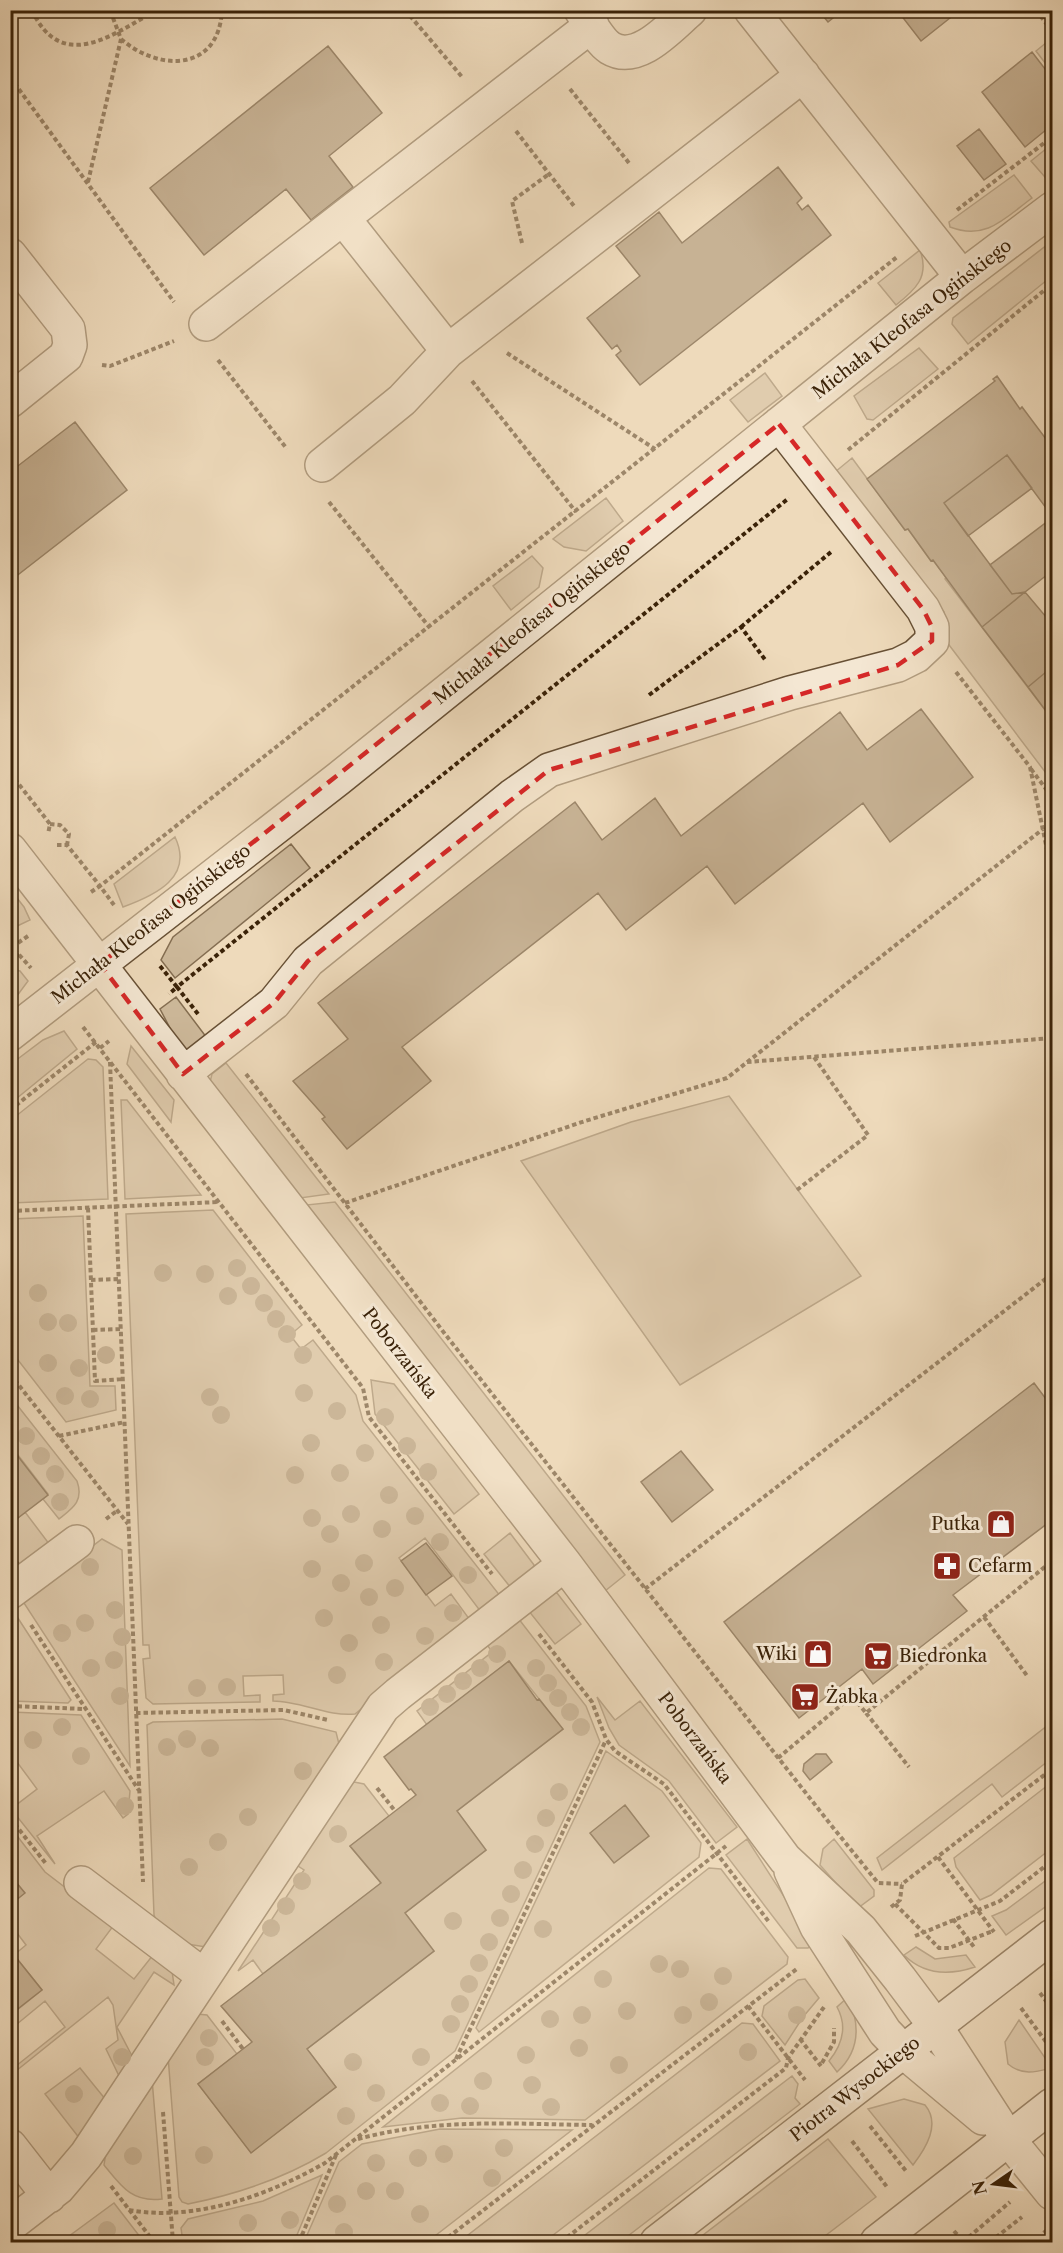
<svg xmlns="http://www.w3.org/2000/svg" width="1063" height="2253" viewBox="0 0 1063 2253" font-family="'Libre Caslon Text',serif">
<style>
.green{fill:#cfbb9d;stroke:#846e52;stroke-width:1.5}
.building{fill:#988265;stroke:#3a2208;stroke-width:1.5}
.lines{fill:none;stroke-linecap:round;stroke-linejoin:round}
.street-casing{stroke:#675035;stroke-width:36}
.secondary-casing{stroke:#3a2208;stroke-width:36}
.path{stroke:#3a2208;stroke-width:4;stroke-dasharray:4.5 3;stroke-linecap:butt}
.street{stroke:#f4e7d3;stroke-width:33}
.secondary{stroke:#f4e7d3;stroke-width:33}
.tree{fill:#9f8a6d}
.marked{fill:none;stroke:#d62828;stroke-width:4.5;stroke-dasharray:12 8;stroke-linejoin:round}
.labels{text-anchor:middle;stroke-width:6;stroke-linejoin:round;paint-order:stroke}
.street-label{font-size:18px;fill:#3a2208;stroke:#f4e7d3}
.poi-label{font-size:18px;fill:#3a2208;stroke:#f4e7d3;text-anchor:start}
</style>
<rect width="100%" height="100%" fill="#eedabb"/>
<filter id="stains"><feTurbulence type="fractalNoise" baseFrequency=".00333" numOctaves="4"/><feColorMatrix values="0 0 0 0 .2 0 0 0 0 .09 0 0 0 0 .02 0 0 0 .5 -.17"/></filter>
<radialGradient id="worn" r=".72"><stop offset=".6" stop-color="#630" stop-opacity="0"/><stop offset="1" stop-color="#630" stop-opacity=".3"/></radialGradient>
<path class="green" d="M1047 42 1052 49V72L1036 51Z
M1052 144V183L1051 184 1031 161Z
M1014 175 1032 198C1005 218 986 241 950 227L949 222Z
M1052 241V276L968 344 952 324 953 318Z
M920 250C930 277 915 290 896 305L878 283Z
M919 348 938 369 873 420 867 419 854 396Z
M765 373 782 396 748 422 730 400Z
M852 458 905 530 908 529 931 561 933 560 946 577 945 579 1052 719V781L940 633 944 612 835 472Z
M606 498 623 521 586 551 564 547 553 539Z
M532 556 543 568 539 587 511 610 493 586Z
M175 837C194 877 156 895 123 907L114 884Z
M291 844 310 868 175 978 161 960 173 937Z
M10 889 24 907 30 920 11 929Z
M11 969 20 971 28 981 11 1004Z
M176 997 210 1042 187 1053 171 1030 160 1009Z
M64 1031 77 1049 11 1103V1064L43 1040Z
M131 1046 174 1100 171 1122 127 1064Z
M88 1059 96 1060 103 1067 108 1199 11 1203V1120Z
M226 1063 329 1194 300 1198 210 1082 212 1074Z
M729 1096 861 1276 680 1385 521 1161 631 1122Z
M121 1100H127L201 1195 125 1199Z
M335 1202 625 1575 605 1591 306 1205Z
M213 1210 302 1325 290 1335 301 1349 313 1340 356 1395 363 1421 501 1597 481 1612 425 1538 399 1558 435 1606 451 1594 470 1620 355 1714C328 1717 301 1701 273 1701V1695L284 1694 283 1675 243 1676 244 1696 260 1695V1702L153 1704 146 1698 143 1659 150 1658 149 1645H143L126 1214Z
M83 1216 90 1386H115L116 1410 66 1422 11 1351V1219Z
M371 1380 394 1384 479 1494 454 1514 375 1414Z
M10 1396 77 1481C84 1501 73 1508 59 1519L43 1499 48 1494 11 1446Z
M25 1512 50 1545 21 1566 11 1553V1524Z
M510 1533 534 1565 532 1572 511 1588 484 1554Z
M102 1539 122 1550 130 1766 22 1600Z
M557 1593 581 1624 555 1644 528 1610 550 1594Z
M14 1612 71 1700 68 1703 11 1701 10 1614Z
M518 1618 586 1706 600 1742 455 2051 326 2153C283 2179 238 2194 188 2204L182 2202 179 2197 168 2056 197 2014 207 2015 237 2054 198 2084 251 2152 336 2087 307 2049 434 1951 405 1913 486 1850 457 1811 563 1729 509 1661 427 1725 417 1711 492 1652 486 1643Z
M597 1697 615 1720 640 1701 737 1827 716 1843 669 1781 619 1745 609 1728Z
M11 1712 81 1715 130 1791 128 1814 123 1818 104 1791 37 1836 55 1864 11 1809 37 1789 17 1762 11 1766Z
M282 1719 336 1732 339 1744 206 1947 187 1944 156 1920 154 1915 147 1725 153 1722Z
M1052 1722V1758L1002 1797 992 1784 882 1870 877 1858Z
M606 1751 662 1791 701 1843 699 1857 479 2032 476 2028Z
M354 1782 364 1784 389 1816 350 1846 381 1883 263 1974 253 1960 238 1971 304 1870 295 1864 348 1786Z
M1052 1782V1848L991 1895 980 1900 956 1867 954 1858Z
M11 1828 45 1872 114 1925 96 1949 134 1979 153 1955 172 1971 174 1985 154 1972 117 2027 133 2058 120 2078 106 2049 118 2040 113 2005 108 1997 11 2075V2070L65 2027 45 2001 11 2029V2015L42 1990 14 1955 26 1945 11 1925V1905L24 1893 11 1875Z
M747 1839 814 1943 808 1948H797L726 1855Z
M834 1839 874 1890V1896L858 1908 820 1865 823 1849Z
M709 1868 721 1869 788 1957 787 1964 585 2120 462 2118 383 2127Z
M1052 1876V1902L1006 1935 992 1916 1006 1910Z
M916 1947 935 1959 966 1955 975 1967C948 1976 924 1975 904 1955Z
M805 1979 819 1998 803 2017 785 2045 762 2016 764 2006 798 1980Z
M848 1997C860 2024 860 2051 837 2072L829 2061C842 2045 848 2027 837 2007Z
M1019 2020 1052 2068C1036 2072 1022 2076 1008 2064L1005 2042Z
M742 2023 753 2024 780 2061 544 2242H459Z
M80 2068 106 2100 80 2139 45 2094Z
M792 2076 798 2084 795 2098 800 2104 620 2242H576Z
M152 2079 162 2199C132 2203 121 2186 104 2165L107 2146Z
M904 2099 925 2105C941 2124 926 2148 913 2165L868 2109Z
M440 2129 572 2130 427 2242H304L339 2162 362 2144Z
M828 2139 876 2197 817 2242H694Z
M322 2175 294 2242H183L181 2228 188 2219 263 2201Z
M114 2203 144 2242H61Z"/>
<path class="building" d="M818 10H843L828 22Z
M897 10H960L921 41Z
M328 46 382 113 329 156 353 187 311 220 286 189 204 255 150 188Z
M1032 52 1052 78V125L1025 147 982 92Z
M979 129 1006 164 984 180 957 146Z
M778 167 802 198 797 203 802 210 808 205 831 235 640 385 616 355 621 351 617 345 612 349 587 318 640 276 616 246 659 212 682 243Z
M997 376 1020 409 1022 407 1052 447V516L1007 455 944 503 1012 594 1025 592 982 627 933 560 931 561 908 529 905 530 867 479 995 381 993 379Z
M75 422 127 490 10 581V472Z
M1007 455 1032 488 968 536 944 503Z
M1052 518V571L1025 592 1012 594 990 565Z
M1025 592 1052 624V667L1028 687 982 627Z
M1052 667V719L1028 687Z
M921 709 973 777 890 842 863 803 735 904 707 866 626 930 598 893 402 1047 431 1081 347 1149 322 1119 325 1117 293 1081 348 1039 318 1003 575 802 602 840 655 798 681 836 840 712 867 750Z
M1034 1383 1052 1407V1520L953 1595 967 1611 873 1684 862 1669 799 1718 724 1622Z
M10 1446 48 1495 10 1524Z
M681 1451 713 1490 672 1522 641 1482Z
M426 1543 452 1576 426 1595 401 1561Z
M10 1553 21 1566 10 1574Z
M509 1661 537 1700 539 1699 563 1729 457 1811 486 1850 405 1913 434 1951 307 2049 336 2087 251 2153 198 2084 252 2042 221 2006 381 1883 350 1846 416 1795 411 1789 409 1790 384 1757Z
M816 1754H826L832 1762 810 1780 803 1771 804 1764Z
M625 1805 649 1836 614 1863 590 1833Z
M10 1875 25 1893 10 1905Z
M14 1955 42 1990 10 2015V1958Z"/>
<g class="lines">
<g class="street-casing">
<path id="street" d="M581 10C589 21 599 41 610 48 638 65 671 26 690 10
M751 10 962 277
M343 218 448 351 803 75
M10 255 68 329 70 345 66 356 10 401
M206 324 592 25
M322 465 402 400 448 351
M10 850 565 1564 785 1859 861 1930 900 1979 936 2027 1009 2140 1052 2193
M10 1034 338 779 962 277 1052 209
M183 1074 274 1003 308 961 512 796 549 770 790 693 898 665 916 656 932 641V627L923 609 779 424
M10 1592 77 1542
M791 1871 817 1927 885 2032 904 2052 983 2118
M81 1883 204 1976
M10 2146 49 2196
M10 2225 58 2188 86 2155 383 1707 398 1694 565 1564"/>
</g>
<g class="secondary-casing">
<path id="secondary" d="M657 2242 1052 1936
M877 2242 1052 2105"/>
</g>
<path class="path" d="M32 10C62 76 116 32 157 10
M360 10H390
M405 10 463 78
M1036 10 1052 31
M121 39C159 72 219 72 222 10
M10 77 174 302
M570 89 629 163
M516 131 574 206
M88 182 121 39 110 10
M957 210 1052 137
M522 243 512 201 549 174
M507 353 655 449
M218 360 287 449
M102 365 110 366 174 341
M472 381 576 512
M848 450 1052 284
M329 502 430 628
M741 627 831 552
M956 672 1030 767 1052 874
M649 695 741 627 766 661
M1031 769 1052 797
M10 773 50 824 48 834
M50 824 60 825 69 834 67 845
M57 845H67L100 886 897 257
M91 892 100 886 114 905
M28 936 12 947 31 968
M10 961 19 954
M160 966 177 987 169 994
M198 1014 177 987 789 498
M83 1027 363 1388 369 1417 492 1574
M100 1048 109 1041
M110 1062 143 1882
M747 1062 1052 1038
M246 1074 445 1334 831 1825 878 1883 902 1884
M10 1110 96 1042
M797 1190 868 1135 814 1057
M345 1203 585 1121 727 1078 1043 829
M88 1208 95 1381 123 1379
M10 1211 219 1202
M91 1280 119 1279
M93 1330 121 1329
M10 1374 128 1524
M59 1436 125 1422
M106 1519 118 1510
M645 1589 1052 1274
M984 1617 1028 1677
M31 1625 140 1792
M539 1634 592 1702 606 1739 615 1751 664 1784 769 1922
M10 1706 85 1709
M136 1713 284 1710 328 1720
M866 1713 909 1767
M778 1758 852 1696 866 1713 1052 1561
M377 1788 395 1811
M10 1818 47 1865
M938 1857 994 1932
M895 1904 939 1948H949L993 1931
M891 1907 900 1900 902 1884 1052 1769
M953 1919 974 1947
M915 1936 1000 1901 1052 1861
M1040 1993 1052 2009
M748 2006 805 2080
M1021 2008 1052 2050
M222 2021 243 2049
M800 2039 821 2066
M456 2059 606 1740
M822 2063 834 2042V2028
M163 2112 173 2242
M870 2126 906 2171
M358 2139C435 2118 513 2124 592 2125
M852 2141 887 2187
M111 2186 154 2242
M129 2210C195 2222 269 2195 325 2163L726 1846
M1044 2230 1052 2241
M954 2231 964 2242
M299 2242 336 2155
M442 2242 798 1968
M561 2242 786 2068 788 2058 824 2007
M963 2242 1010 2202
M990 2242 1022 2217"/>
<use href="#street" class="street"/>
<use href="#secondary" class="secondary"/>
</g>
<g class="tree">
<circle cx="237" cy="1268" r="9"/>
<circle cx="163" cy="1273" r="9"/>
<circle cx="205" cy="1274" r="9"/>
<circle cx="251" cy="1286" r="9"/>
<circle cx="38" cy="1293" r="9"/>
<circle cx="228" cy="1296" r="9"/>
<circle cx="264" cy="1303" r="9"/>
<circle cx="276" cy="1319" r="9"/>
<circle cx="48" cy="1322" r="9"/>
<circle cx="68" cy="1323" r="9"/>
<circle cx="287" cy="1334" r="9"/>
<circle cx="106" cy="1355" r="9"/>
<circle cx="303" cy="1355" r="9"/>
<circle cx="48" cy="1363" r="9"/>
<circle cx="79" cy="1368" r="9"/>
<circle cx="304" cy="1393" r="9"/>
<circle cx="65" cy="1396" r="9"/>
<circle cx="210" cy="1397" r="9"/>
<circle cx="90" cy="1399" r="9"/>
<circle cx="337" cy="1411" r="9"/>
<circle cx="221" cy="1415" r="9"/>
<circle cx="385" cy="1417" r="9"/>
<circle cx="26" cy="1436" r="9"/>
<circle cx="311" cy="1443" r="9"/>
<circle cx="407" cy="1446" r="9"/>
<circle cx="365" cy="1453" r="9"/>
<circle cx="41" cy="1456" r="9"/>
<circle cx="428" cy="1472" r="9"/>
<circle cx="340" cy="1473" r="9"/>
<circle cx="55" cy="1474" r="9"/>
<circle cx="295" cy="1475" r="9"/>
<circle cx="389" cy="1495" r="9"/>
<circle cx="60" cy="1502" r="9"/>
<circle cx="351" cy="1514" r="9"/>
<circle cx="415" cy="1516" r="9"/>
<circle cx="312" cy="1518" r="9"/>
<circle cx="382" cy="1529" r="9"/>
<circle cx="330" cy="1534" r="9"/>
<circle cx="440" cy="1542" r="9"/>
<circle cx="364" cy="1563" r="9"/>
<circle cx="90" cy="1567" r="9"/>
<circle cx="312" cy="1569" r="9"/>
<circle cx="468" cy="1575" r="9"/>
<circle cx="341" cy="1583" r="9"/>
<circle cx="395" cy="1588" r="9"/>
<circle cx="369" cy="1597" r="9"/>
<circle cx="115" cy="1610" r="9"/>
<circle cx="453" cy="1613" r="9"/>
<circle cx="324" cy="1618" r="9"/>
<circle cx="85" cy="1623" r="9"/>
<circle cx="381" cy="1625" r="9"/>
<circle cx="62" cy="1633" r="9"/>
<circle cx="425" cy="1636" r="9"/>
<circle cx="122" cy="1637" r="9"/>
<circle cx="349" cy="1643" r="9"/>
<circle cx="497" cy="1654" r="9"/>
<circle cx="114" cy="1660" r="9"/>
<circle cx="384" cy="1662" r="9"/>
<circle cx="91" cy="1668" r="9"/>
<circle cx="480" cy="1668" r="9"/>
<circle cx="536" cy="1668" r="9"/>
<circle cx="337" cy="1675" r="9"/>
<circle cx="463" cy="1681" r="9"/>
<circle cx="548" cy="1683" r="9"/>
<circle cx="227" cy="1687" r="9"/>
<circle cx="197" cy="1688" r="9"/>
<circle cx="447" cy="1694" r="9"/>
<circle cx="120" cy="1696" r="9"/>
<circle cx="558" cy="1698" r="9"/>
<circle cx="430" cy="1707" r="9"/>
<circle cx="570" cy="1712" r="9"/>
<circle cx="62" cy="1727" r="9"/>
<circle cx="581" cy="1727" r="9"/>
<circle cx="187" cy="1739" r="9"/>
<circle cx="33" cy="1740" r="9"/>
<circle cx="167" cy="1747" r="9"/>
<circle cx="210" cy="1748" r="9"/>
<circle cx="81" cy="1756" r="9"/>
<circle cx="303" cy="1771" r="9"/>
<circle cx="559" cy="1792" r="9"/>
<circle cx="125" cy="1806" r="9"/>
<circle cx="248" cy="1817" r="9"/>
<circle cx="546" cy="1818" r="9"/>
<circle cx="338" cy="1834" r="9"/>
<circle cx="218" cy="1842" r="9"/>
<circle cx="535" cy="1844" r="9"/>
<circle cx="189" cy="1867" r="9"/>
<circle cx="523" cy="1870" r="9"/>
<circle cx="302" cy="1881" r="9"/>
<circle cx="511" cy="1894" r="9"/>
<circle cx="286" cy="1906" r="9"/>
<circle cx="500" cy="1918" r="9"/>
<circle cx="453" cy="1921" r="9"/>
<circle cx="271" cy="1928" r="9"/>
<circle cx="543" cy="1929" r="9"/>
<circle cx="489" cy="1942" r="9"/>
<circle cx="479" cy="1963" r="9"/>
<circle cx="659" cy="1964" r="9"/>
<circle cx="680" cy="1969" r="9"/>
<circle cx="723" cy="1976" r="9"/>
<circle cx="603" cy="1979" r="9"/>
<circle cx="469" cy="1984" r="9"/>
<circle cx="709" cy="2002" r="9"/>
<circle cx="460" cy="2004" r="9"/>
<circle cx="627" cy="2011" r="9"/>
<circle cx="582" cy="2015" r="9"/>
<circle cx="683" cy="2015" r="9"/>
<circle cx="797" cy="2015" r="9"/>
<circle cx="550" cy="2019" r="9"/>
<circle cx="451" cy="2024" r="9"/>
<circle cx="209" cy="2038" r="9"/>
<circle cx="579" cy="2048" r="9"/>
<circle cx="748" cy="2052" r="9"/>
<circle cx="526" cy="2055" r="9"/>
<circle cx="122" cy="2057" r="9"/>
<circle cx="205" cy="2057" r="9"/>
<circle cx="421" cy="2057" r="9"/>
<circle cx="353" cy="2062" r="9"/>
<circle cx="619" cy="2065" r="9"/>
<circle cx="483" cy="2081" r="9"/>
<circle cx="532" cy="2085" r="9"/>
<circle cx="376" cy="2093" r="9"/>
<circle cx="74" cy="2094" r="9"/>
<circle cx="440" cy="2103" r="9"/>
<circle cx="470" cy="2106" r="9"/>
<circle cx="551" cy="2107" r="9"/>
<circle cx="346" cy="2116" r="9"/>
<circle cx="504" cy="2148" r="9"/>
<circle cx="444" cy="2154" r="9"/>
<circle cx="204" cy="2155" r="9"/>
<circle cx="133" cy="2156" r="9"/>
<circle cx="418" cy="2158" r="9"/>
<circle cx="376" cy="2163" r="9"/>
<circle cx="492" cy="2178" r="9"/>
<circle cx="366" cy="2191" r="9"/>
<circle cx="395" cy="2191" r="9"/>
<circle cx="337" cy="2204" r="9"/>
<circle cx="420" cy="2214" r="9"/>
<circle cx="290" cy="2220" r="9"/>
<circle cx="248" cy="2223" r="9"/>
<circle cx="107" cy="2230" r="9"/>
<circle cx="344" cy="2232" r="9"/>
</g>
<path d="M0 0H1063V2253H0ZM779 424 923 609 932 627V641L898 665 549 770 308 961 274 1003 183 1074 100 964Z" fill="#eedabb" fill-opacity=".55" fill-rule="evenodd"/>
<path class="marked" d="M779 424 923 609 932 627V641L898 665 549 770 308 961 274 1003 183 1074 100 964Z"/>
<defs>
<g id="shop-square" transform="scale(1.5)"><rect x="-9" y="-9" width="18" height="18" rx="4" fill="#8f2418" stroke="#f4e7d3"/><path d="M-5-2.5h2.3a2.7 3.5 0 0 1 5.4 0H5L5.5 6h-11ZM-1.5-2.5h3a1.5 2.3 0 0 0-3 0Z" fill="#fff"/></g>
<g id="pharmacy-square" transform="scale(1.5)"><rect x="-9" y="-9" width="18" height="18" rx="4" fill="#8f2418" stroke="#f4e7d3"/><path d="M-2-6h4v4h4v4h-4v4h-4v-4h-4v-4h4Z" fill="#fff"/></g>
<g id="supermarket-square" transform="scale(1.5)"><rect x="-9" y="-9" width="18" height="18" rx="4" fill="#8f2418" stroke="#f4e7d3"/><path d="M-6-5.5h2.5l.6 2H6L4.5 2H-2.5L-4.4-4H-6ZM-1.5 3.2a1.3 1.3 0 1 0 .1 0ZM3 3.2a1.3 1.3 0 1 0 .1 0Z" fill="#fff"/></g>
</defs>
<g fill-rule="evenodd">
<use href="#shop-square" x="1001" y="1524"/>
<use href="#pharmacy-square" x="947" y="1566"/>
<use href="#shop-square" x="818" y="1654"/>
<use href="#supermarket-square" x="878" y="1656"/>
<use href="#supermarket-square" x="805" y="1697"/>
</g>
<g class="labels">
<g class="street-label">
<text transform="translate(912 319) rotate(-38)" y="6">Michała Kleofasa Ogińskiego</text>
<text transform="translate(532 623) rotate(-39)" y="6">Michała Kleofasa Ogińskiego</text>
<text transform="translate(151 924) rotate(-38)" y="6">Michała Kleofasa Ogińskiego</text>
<text transform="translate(400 1353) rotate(52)" y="6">Poborzańska</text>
<text transform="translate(695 1738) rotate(53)" y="6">Poborzańska</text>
<text transform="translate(855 2089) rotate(-38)" y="6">Piotra Wysockiego</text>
</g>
<g class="poi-label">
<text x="980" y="1530" text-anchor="end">Putka</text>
<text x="968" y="1572">Cefarm</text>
<text x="797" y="1660" text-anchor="end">Wiki</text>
<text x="899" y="1662">Biedronka</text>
<text x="826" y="1703">Żabka</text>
</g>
</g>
<rect width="1063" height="2253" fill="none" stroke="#eedabb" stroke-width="36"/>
<rect x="12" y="12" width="1039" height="2229" fill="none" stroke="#3a2208" stroke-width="3"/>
<rect x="18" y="18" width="1027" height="2217" fill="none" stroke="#3a2208" stroke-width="1.5"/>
<g transform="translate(994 2184) rotate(256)" stroke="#f4e7d3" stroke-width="4.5" paint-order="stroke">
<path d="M0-4.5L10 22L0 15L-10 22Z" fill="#3a2208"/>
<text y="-9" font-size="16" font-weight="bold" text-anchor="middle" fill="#3a2208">N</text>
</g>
<rect width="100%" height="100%" filter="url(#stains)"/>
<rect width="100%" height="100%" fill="url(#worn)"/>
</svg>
